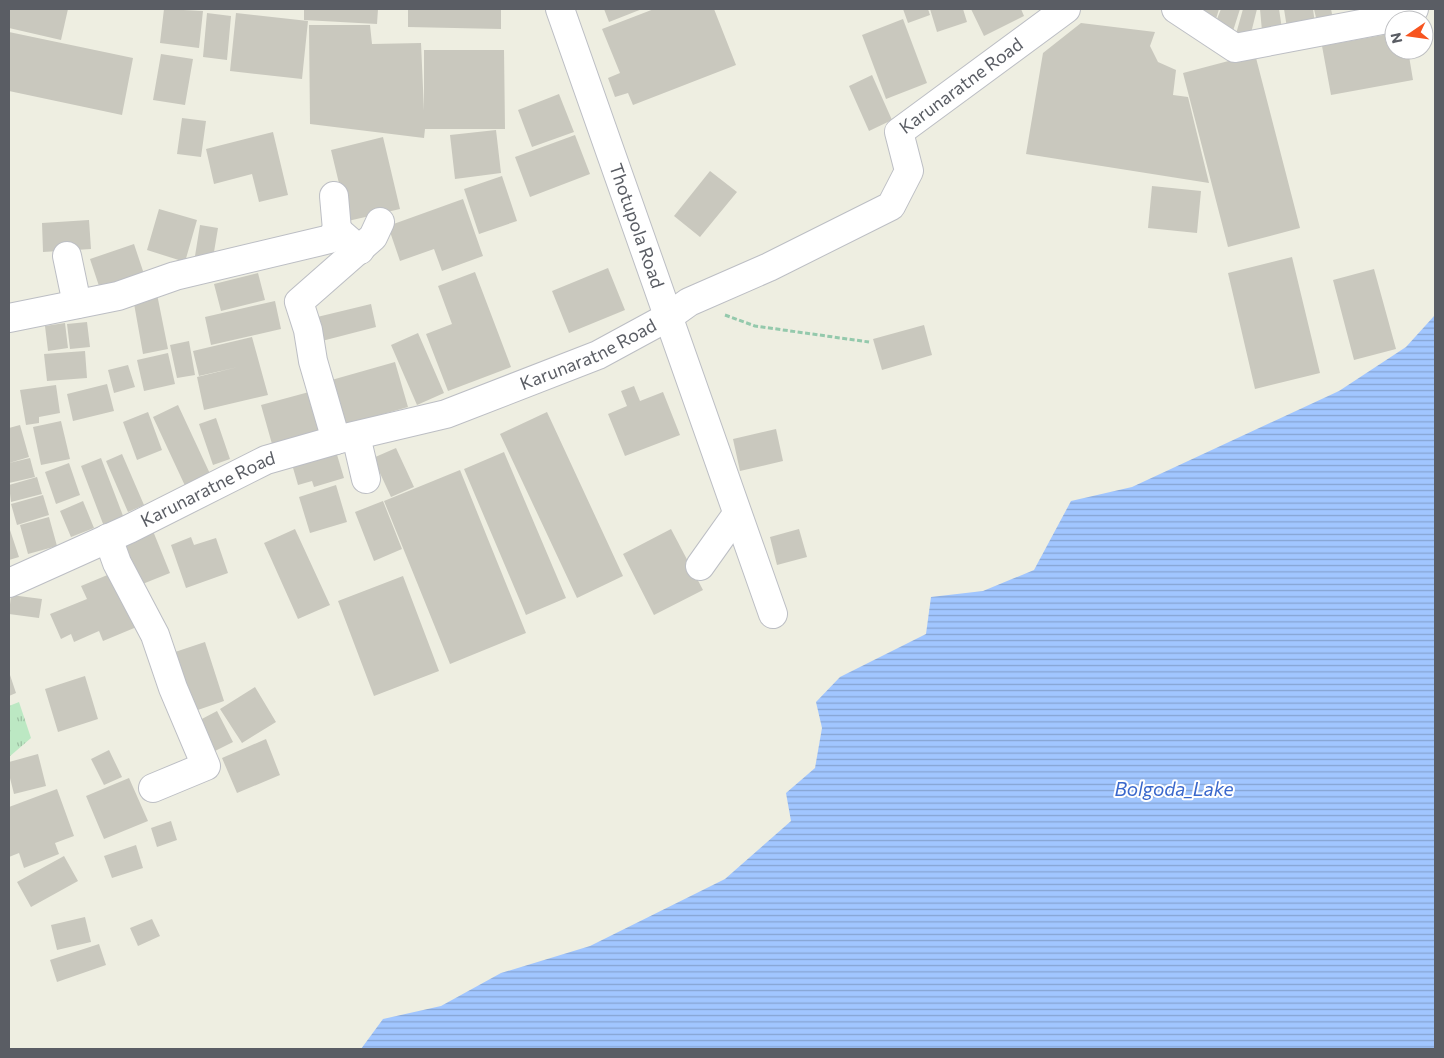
<svg xmlns="http://www.w3.org/2000/svg" width="1444" height="1058" viewBox="0 0 1444 1058" font-family="Commissioner,sans-serif">
<style>
.park{fill:url(#park-tufts)}
.water{fill:url(#water-rules)}
.building{fill:#c9c8be}
.lines{fill:none;stroke-linecap:round;stroke-linejoin:round}
.minor-casing{stroke:#bcbec4;stroke-width:30}
.path{stroke:#94c9ac;stroke-width:3;stroke-dasharray:5 2.5;stroke-linecap:butt}
.minor{stroke:#fff;stroke-width:28}
.labels{text-anchor:middle;stroke-width:4;stroke-linejoin:round;paint-order:stroke}
.street-label{font-size:18px;fill:#5a5d64;stroke:#fff}
.water-label{font-size:19px;font-style:italic;fill:#3a68cc;stroke:#fff}
</style>
<defs>
<pattern id="park-tufts" width="24" height="20" patternUnits="userSpaceOnUse" patternTransform="scale(1.25)"><rect width="24" height="20" fill="#bce8c3"/><path d="M3 7l-1-3M5 7V3M7 7l1-3M15 17l-1-3M17 17v-4M19 17l1-3" fill="none" stroke="#9cbfa2"/></pattern>
<pattern id="water-rules" width="6" height="5" patternUnits="userSpaceOnUse" patternTransform="scale(1.25)"><rect width="6" height="5" fill="#a1c6ff"/><path d="M0 2.5h6" fill="none" stroke="#86a4d2"/></pattern>
</defs>
<rect width="100%" height="100%" fill="#eeeee1"/>
<path class="park" d="M19 702 31 738 9 757V706Z"/>
<path class="water" d="M1435 315V1049H361L383 1019 441 1006 501 973 590 946 725 879 791 821 786 793 815 768 822 728 816 702 840 677 926 634 931 597 983 591 1034 570 1071 501 1132 487 1339 391 1406 347Z"/>
<path class="building" d="M9 9H68L61 40 9 28Z
M164 9 203 11 199 48 160 43Z
M304 9H378L377 24 304 20Z
M408 9H501V29L408 27Z
M604 9H642L609 22Z
M654 9H714L736 65 633 105 628 93 615 97 608 78 620 73 602 29Z
M903 9H928L930 15 908 23Z
M930 9H963L967 22 937 32Z
M971 9H1021L1024 16 984 36Z
M1203 9H1219L1216 19 1201 14Z
M1221 9H1240L1233 31 1215 24Z
M1243 9H1257L1250 37 1236 34Z
M1260 9H1279L1282 29 1262 31Z
M1284 9H1313L1315 24 1287 28Z
M1314 9H1331L1333 19 1317 22Z
M207 13 231 16 227 60 203 57Z
M236 13 308 21 302 79 230 71Z
M903 19 927 83 886 99 862 35Z
M1081 23 1155 32 1150 46 1158 62 1176 70 1173 95 1188 97 1209 183 1026 154 1043 53Z
M309 25H370L372 44 421 43 424 111V50H504L505 129H425L424 138 310 124Z
M9 32 133 58 122 115 9 91Z
M1394 33V50H1408L1413 80 1331 95 1322 46Z
M161 54 193 59 185 105 153 100Z
M1255 54 1300 228 1228 247 1183 73Z
M872 75 892 120 869 131 849 86Z
M559 94 574 132 532 147 518 110Z
M182 118 206 121 201 157 177 154Z
M496 130 501 173 455 179 450 135Z
M273 132 288 195 259 202 252 174 214 184 206 149Z
M575 135 590 174 530 197 515 157Z
M383 137 400 209 348 221 331 150Z
M710 171 737 192 700 237 674 216Z
M502 176 517 221 479 234 464 189Z
M1152 186 1201 191 1197 233 1148 228Z
M463 199 483 256 442 271 434 249 400 261 388 226Z
M159 209 197 220 185 262 147 250Z
M89 220 91 249 43 252 42 223Z
M200 225 218 228 213 258 195 256Z
M134 244 144 274 100 289 90 259Z
M1292 257 1320 373 1255 389 1228 273Z
M608 268 625 310 569 333 552 291Z
M1374 269 1396 349 1354 360 1333 280Z
M475 272 511 367 448 391 426 334 452 324 438 286Z
M258 273 265 300 221 311 214 284Z
M157 294 168 349 143 354 133 298Z
M275 301 281 329 211 345 205 317Z
M371 304 376 327 318 342 313 318Z
M87 322 90 347 70 349 67 324Z
M65 323 68 348 48 351 45 326Z
M924 325 932 355 882 370 873 339Z
M418 333 444 393 417 405 391 345Z
M252 337 268 395 204 410 197 377 238 367 199 376 193 351Z
M189 341 195 375 177 378 170 345Z
M85 351 87 378 47 381 44 354Z
M168 353 175 384 144 391 137 360Z
M395 362 408 407 341 426 328 381Z
M128 365 135 387 114 393 108 370Z
M107 384 114 411 73 421 67 394Z
M56 385 60 413 39 417V423L26 425 20 390Z
M634 386 640 401 663 392 680 435 625 456 608 414 627 406 621 391Z
M309 392 320 431 272 444 261 405Z
M178 405 212 478 187 490 153 417Z
M148 412 162 450 137 460 123 422Z
M547 412 623 576 577 598 500 434Z
M216 418 230 459 213 465 199 424Z
M61 421 70 459 41 465 33 427Z
M20 425 29 457 9 463V428Z
M776 429 783 461 740 471 733 439Z
M335 448 344 478 314 487 312 481 298 485 291 461Z
M396 448 414 487 391 497 373 458Z
M504 452 566 598 526 615 464 469Z
M122 454 144 505 128 512 106 461Z
M30 458 35 477 9 483V463Z
M101 458 125 521 105 529 81 466Z
M69 463 80 495 56 504 45 472Z
M460 470 526 633 450 664 384 501Z
M37 477 42 494 11 502 9 485Z
M336 485 347 522 310 533 299 497Z
M43 495 49 515 17 525 11 504Z
M83 501 94 528 71 537 60 511Z
M383 501 402 549 374 561 355 512Z
M49 517 57 546 28 554 20 525Z
M9 527 19 557 9 560Z
M295 529 330 605 298 619 264 543Z
M671 529 703 590 654 615 623 554Z
M799 529 807 557 777 565 770 537Z
M153 531 170 573 135 587 118 545Z
M191 537 194 545 216 538 228 573 186 588 171 545Z
M117 571 139 626 103 641 99 631 74 642 71 634 61 639 50 614 87 599 81 586Z
M403 576 439 671 374 696 338 601Z
M11 595 42 599 39 618 9 614Z
M205 642 224 701 189 713 169 654Z
M9 672 16 693 9 696Z
M85 676 98 719 58 732 45 689Z
M255 687 276 722 242 743 220 709Z
M217 711 233 742 213 752 198 721Z
M266 739 280 775 237 793 222 758Z
M109 750 122 777 104 785 91 759Z
M38 754 46 786 14 794 9 774V762Z
M129 778 148 821 104 839 86 796Z
M57 789 74 836 55 843 59 854 24 868 19 853 9 857V807Z
M171 821 177 840 157 847 151 828Z
M136 845 143 868 112 878 104 856Z
M64 856 78 881 31 907 17 882Z
M85 917 91 942 57 950 51 925Z
M152 919 160 936 138 946 130 928Z
M99 944 106 965 57 982 50 960Z"/>
<g class="lines">
<g class="minor-casing">
<g id="minor">
<path id="s1" d="M560 9 773 614"/>
<path d="M1176 9 1235 48 1403 16 1414 9"/>
<path d="M334 196 337 230"/>
<path d="M67 256 77 304"/>
<path d="M9 318 118 296 175 276 330 239 337 230 360 250"/>
<path d="M356 436 366 479"/>
<path d="M336 440 313 361 308 330 299 302 373 237 380 222"/>
<path d="M108 538 117 563 155 635 173 688 206 766 153 788"/>
<path d="M700 566 737 514"/>
<path id="s2" d="M9 583 129 529 266 460 336 440 446 414 598 355 668 317 689 302 769 267 891 206 909 171 899 132 1066 9"/>
</g>
</g>
<path class="path" d="M725 315 755 326 869 342"/>
<use href="#minor" class="minor"/>
</g>
<g class="labels">
<g class="street-label">
<text dy="6" stroke="none"><textPath href="#s2" startOffset="1120">Karunaratne Road</textPath></text>
<text dy="6" stroke="none"><textPath href="#s1" startOffset="230">Thotupola Road</textPath></text>
<text dy="6" stroke="none"><textPath href="#s2" startOffset="625">Karunaratne Road</textPath></text>
<text dy="6" stroke="none"><textPath href="#s2" startOffset="220">Karunaratne Road</textPath></text>
</g>
<g class="water-label">
<text x="1174" y="796">Bolgoda_Lake</text>
</g>
</g>
<rect width="1444" height="1058" fill="none" stroke="#5a5d64" stroke-width="20"/>
<g transform="translate(1409 35) rotate(257)"><circle r="24" fill="#ffffff" stroke="#bdbec1"/>
<path d="M0-4L9 19L0 12L-9 19Z" fill="#f7541f"/>
<text y="-8" font-size="14" font-weight="bold" text-anchor="middle" fill="#5a5d64">N</text>
</g>
</svg>
